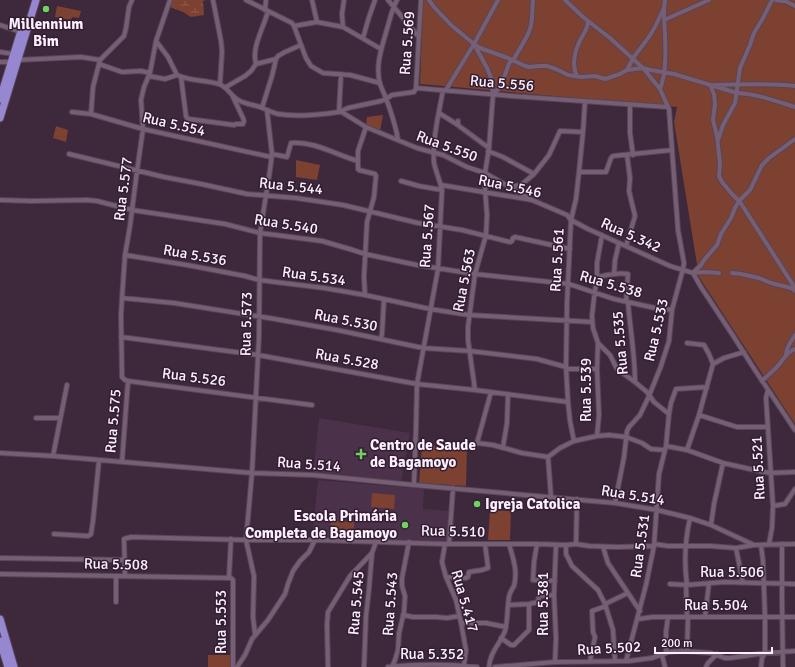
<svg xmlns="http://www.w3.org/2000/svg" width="795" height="667" viewBox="0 0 795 667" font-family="Signika,sans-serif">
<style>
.built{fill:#4b314a}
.green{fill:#7c4130}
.wetland{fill:url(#wetland-marsh)}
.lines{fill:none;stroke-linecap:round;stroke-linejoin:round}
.street-casing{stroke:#574657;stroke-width:6}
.highway-casing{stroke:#574657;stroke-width:9}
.street{stroke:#765e75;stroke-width:4}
.highway{stroke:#9787d1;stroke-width:7}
.poi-dot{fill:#6fd360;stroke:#321e32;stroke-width:1.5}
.labels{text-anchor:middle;stroke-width:3;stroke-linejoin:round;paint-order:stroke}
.poi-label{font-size:15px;font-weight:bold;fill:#fdeffc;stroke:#321e32;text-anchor:start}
.street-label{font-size:15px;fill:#fdeffc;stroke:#321e32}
</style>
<defs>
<pattern id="wetland-marsh" width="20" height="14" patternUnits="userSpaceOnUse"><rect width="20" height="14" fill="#7c4130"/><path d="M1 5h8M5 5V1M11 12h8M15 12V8" fill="none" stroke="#905d4f"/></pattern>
</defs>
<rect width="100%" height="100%" fill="#3d283c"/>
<path class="built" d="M319 418 410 433 401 482 313 475Z
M318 480 424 489 423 509 449 511 447 543 312 538Z"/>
<path class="green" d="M423 0H795V424L699 277 674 122 677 107 420 84Z
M57 6 81 11 79 18 72 17 71 20 55 17Z
M383 115 380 131 366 126 367 117Z
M56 126 68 130 66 142 53 138Z
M296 160 320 165 317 180 296 177Z
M422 445 467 448 466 486 419 483Z
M372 493 395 495 394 509 371 507Z
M490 510 511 511 510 540H488Z
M331 521 354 522V533L330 532Z
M208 655H232L231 667H208Z"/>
<path class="wetland" d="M173 0H206L203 1 204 15 191 17 183 12 170 7Z"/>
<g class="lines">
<g class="street-casing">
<path id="street" d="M170 0 156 41 150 73 144 87 141 100 143 129 137 171 130 226 125 255 122 298 121 315 122 377 125 380 128 381 312 405
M213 0 221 41 222 52 220 84
M246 0 292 23 294 26
M312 0 317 22
M388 0 419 37
M397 0C392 9 390 19 387 29 382 47 375 65 380 84 382 89 384 94 386 98 391 112 396 126 398 140
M429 0 434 7 451 25 474 44 480 48 508 58 525 66 529 67 540 66H547L556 69 568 75 581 77 595 76 605 79 620 74 627 70 643 68 660 89 669 109 678 230 684 263 683 269 672 310 669 341 661 366 649 396 640 415 629 427 627 431 624 457 615 503
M565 0 583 17 610 38 643 68 651 70 674 74 737 93C757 94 776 101 795 107
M776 0 781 1H785L795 6
M265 10 266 0
M664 20 709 0
M0 25 21 32
M294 26 306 58 311 66 323 73 350 75 380 83
M294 26 317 22 343 27 381 49
M343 27 342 14 344 0
M363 38 369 17 375 0
M156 41 168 57 177 75
M474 44 487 68 492 80 493 95 489 148 485 173
M0 52 14 54
M18 60 81 57 100 60
M513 61C518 50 526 41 530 29 533 20 532 10 533 0
M0 62H11
M99 64 122 72 141 71 150 73
M256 64C251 48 264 27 268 11
M627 70 633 58 649 37 655 27 663 10
M149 76 165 79 177 75C189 81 205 80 219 84 228 87 231 97 240 101 246 104 254 105 260 107 266 109 272 113 278 114 298 117 319 115 339 112
M577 76C572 67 574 54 578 45 581 36 588 31 588 21
M181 77 186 116 187 118 189 119 234 125 236 124H243L244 121 243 118 233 97
M710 85 714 94 715 104 713 120 717 136 720 164 719 176 722 182 732 194 740 202 795 288
M714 85C741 84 768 83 795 86
M226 87 245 76 251 71 256 64 276 59
M416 88 512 96 668 107
M660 89C669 67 664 31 664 8L665 0
M446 90 455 75 474 44 498 0
M493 95C495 92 498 90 500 87 505 79 506 68 511 60
M630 105V133L633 155
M262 108 272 76 276 59 278 56 285 52 301 45
M340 111 366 127 417 148 443 155 467 167 485 173 529 198
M72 112 91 114 143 129 271 157
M339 112 348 108 381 101 386 99 392 95 414 92 416 88 421 0
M339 112 341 74
M439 113 458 125
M91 114 93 87 100 60 124 36 126 28 129 7 132 0
M458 121V125L459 126 489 148
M718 140 723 125 735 103 740 68 750 45 754 33 763 18 772 0
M488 151 503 157 534 174
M69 154 164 177 201 184 247 194 296 198 343 205 418 223 462 230 510 242 512 241 513 238 515 237 570 249
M272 154 287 157 291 143C315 141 336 155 358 161
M579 172H606L611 158 613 156 672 150
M401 181 419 186 442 190
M441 185 532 200 567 215 571 220 588 229 670 266 693 273 701 287 734 337 753 367 795 430
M510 188 514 186 521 185 534 174 549 155 560 131 583 132
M0 200 32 201 87 200 97 201 132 210 225 224 260 233 322 241 353 250 365 254 417 265 475 274 569 284 614 299 655 308 672 310
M602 235 597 263V277L594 298 592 316 593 328 598 343 610 355 617 369 635 382 647 392 654 402 669 414
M626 246 635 216 629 191 630 178 627 155
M125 255 187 265 245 276 259 280 324 288 365 295 430 309 469 315 592 322
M693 273 701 265 704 260 717 245 721 234 731 218 735 208 739 201 750 190 762 165 769 158 795 139
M693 273 704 272 719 273
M732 273 741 274 759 278 771 283 791 288 795 291
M614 274 615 260 619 243
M597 277C607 275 618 272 628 274L626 302
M365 295 364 277 367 222 374 197 376 176 375 174 359 170 358 169V151L366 127
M122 298 174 303 269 318 337 330 423 348 470 351 537 359 566 367
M628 302C630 329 635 355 635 382
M121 337 258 355 417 384 475 390 568 402
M381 339 382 334 384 299
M687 343 704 345 709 354 713 364
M786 355C786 347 791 342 795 335
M566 369H597
M762 381C768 375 776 369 781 362 786 356 787 352 795 349
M475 390 468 340V327L475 274 486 235 487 215 485 189 488 175
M768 390 766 398 773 506 772 528 769 544
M491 392 477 443 493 445 522 453 548 457
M699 415 737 427H768
M36 418H60
M597 436 599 415 597 369 598 343
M574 441 570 421 568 402 566 367 567 303 571 220 576 199 579 172 583 132 585 101
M666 446 687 450 723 463 759 471 770 473 795 472
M503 447 507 423 508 394
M687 450 699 415 713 364 724 358 744 352
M0 453 53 456 252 473 313 475 414 485 615 503 657 510 690 518 711 525 754 545
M53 456 67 385
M548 457 560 448 574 441 597 436 609 435 626 437 642 443 651 449 664 450
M548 457 551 497
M122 462 128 381
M414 485 416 427 417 384 438 269 442 190C440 181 436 172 434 163 432 140 439 113 443 90
M773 506 785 504 795 489
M711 525 714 504 723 463
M54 534 88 536 91 534 93 521 99 460
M445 544 442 562 443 566 446 577 456 600 461 623 466 650 464 665
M449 544 453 488
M537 544 534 562 533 580 555 581
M576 544 577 499
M654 544 668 546H710L736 548 754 545 795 544
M782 544V601L783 667
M566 545V554L572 566 598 590 605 604 613 630 615 661
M761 545 763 561 765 617V653L762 658 761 667
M603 547 608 563 640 611
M736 548 743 583
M0 558 125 560
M0 574 231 578 233 580V667
M125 576 124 539 131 537 246 540H315L445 544H537L566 545 576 544 589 546 618 547 654 546
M229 577 231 539
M446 577 466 578 468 577 469 572 482 570 488 568V567L485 544
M670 584 687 585 724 582 795 584
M686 585 687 617
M687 585C684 563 685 540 690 518
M116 602V576
M605 604 628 593
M508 605 529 604 538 602 539 596 554 595
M403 615 413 617H436L447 618 459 616
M705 617 709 583
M638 619 653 617H795
M461 623H486L506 627
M255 634 253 617 254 576 246 540 252 473 259 336 260 233 270 170 272 154 267 110
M501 638 511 645H514L529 630V604
M687 651 688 617
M666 653V632L668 617
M662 655 665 667
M590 661 595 637 593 632 592 611 606 606
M626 661 646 585 654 546 659 474 666 446 669 414 671 403 676 389 707 387
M555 662 556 638 554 595 556 545
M237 667 245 655 252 639 268 620 285 594 288 584 293 571 300 561 309 552 315 540
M328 667 327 625 328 612 350 576 372 553
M364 667 366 616 369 589 372 553 376 542
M388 667C417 664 448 664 477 667
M392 667 395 660 398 650 399 633 404 612 405 596 402 586V578L409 542
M489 667C490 652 500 644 505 631 508 620 507 608 509 597 510 591 512 590 514 586 518 571 513 558 509 544
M495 667 555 662 629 661 652 658 669 652 682 651 711 653 725 658H730L765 653 795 651
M706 667 708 663 717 654"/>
</g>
<g class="highway-casing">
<path id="highway" d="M0 99 20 34
M0 118 36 0
M0 619 14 667
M0 641 8 667"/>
</g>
<use href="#street" class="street"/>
<use href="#highway" class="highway"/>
</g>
<g class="poi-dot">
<circle cx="46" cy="9" r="4"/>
<path d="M359 448h4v4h4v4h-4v4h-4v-4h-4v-4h4z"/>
<circle cx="477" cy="504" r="4"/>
<circle cx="405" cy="525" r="4"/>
</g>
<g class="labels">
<g class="poi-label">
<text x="46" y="29" text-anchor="middle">Millennium<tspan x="46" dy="17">Bim</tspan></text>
<text x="370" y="450">Centro de Saude<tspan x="370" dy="17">de Bagamoyo</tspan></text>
<text x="485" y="509">Igreja Catolica</text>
<text x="397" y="521" text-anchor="end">Escola Primária<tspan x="397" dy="17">Completa de Bagamoyo</tspan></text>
</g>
<g class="street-label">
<text transform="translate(407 43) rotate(-86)" y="5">Rua 5.569</text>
<text transform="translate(502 83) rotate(5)" y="5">Rua 5.556</text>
<text transform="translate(174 124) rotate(13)" y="5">Rua 5.554</text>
<text transform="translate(447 146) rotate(20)" y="5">Rua 5.550</text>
<text transform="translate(291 186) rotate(6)" y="5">Rua 5.544</text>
<text transform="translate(510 186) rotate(12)" y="5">Rua 5.546</text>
<text transform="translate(123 189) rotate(-83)" y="5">Rua 5.577</text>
<text transform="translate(286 224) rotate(9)" y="5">Rua 5.540</text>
<text transform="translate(631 235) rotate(24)" y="5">Rua 5.342</text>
<text transform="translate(427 236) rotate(-86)" y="5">Rua 5.567</text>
<text transform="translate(195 255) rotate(10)" y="5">Rua 5.536</text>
<text transform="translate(557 260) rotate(-87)" y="5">Rua 5.561</text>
<text transform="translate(314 276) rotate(8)" y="5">Rua 5.534</text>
<text transform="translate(464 280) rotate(-79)" y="5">Rua 5.563</text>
<text transform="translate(611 284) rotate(16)" y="5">Rua 5.538</text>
<text transform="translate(346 320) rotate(11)" y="5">Rua 5.530</text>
<text transform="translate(246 324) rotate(-89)" y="5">Rua 5.573</text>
<text transform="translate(656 330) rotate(-77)" y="5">Rua 5.533</text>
<text transform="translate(620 343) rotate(-95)" y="5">Rua 5.535</text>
<text transform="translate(347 359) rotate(10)" y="5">Rua 5.528</text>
<text transform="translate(194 377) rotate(7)" y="5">Rua 5.526</text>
<text transform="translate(586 390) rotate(-90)" y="5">Rua 5.539</text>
<text transform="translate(113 421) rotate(-85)" y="5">Rua 5.575</text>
<text transform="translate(309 464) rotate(4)" y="5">Rua 5.514</text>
<text transform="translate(758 468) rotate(-93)" y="5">Rua 5.521</text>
<text transform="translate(633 495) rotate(9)" y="5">Rua 5.514</text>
<text transform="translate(453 531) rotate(1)" y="5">Rua 5.510</text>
<text transform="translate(640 546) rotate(-82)" y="5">Rua 5.531</text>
<text transform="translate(116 564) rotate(1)" y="5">Rua 5.508</text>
<text x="732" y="577">Rua 5.506</text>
<text transform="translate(465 601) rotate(74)" y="5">Rua 5.417</text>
<text transform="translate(356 603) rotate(-85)" y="5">Rua 5.545</text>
<text transform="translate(390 604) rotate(-86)" y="5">Rua 5.543</text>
<text transform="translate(543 604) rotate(-90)" y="5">Rua 5.381</text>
<text x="716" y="610">Rua 5.504</text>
<text transform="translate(221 622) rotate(-90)" y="5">Rua 5.553</text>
<text transform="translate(609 648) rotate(-3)" y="5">Rua 5.502</text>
<text x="432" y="659">Rua 5.352</text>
</g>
</g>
<path d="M655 647v6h117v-6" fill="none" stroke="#fdeffc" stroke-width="2"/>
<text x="661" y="647" font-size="12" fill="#fdeffc" stroke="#321e32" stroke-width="3" paint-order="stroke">200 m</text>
</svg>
